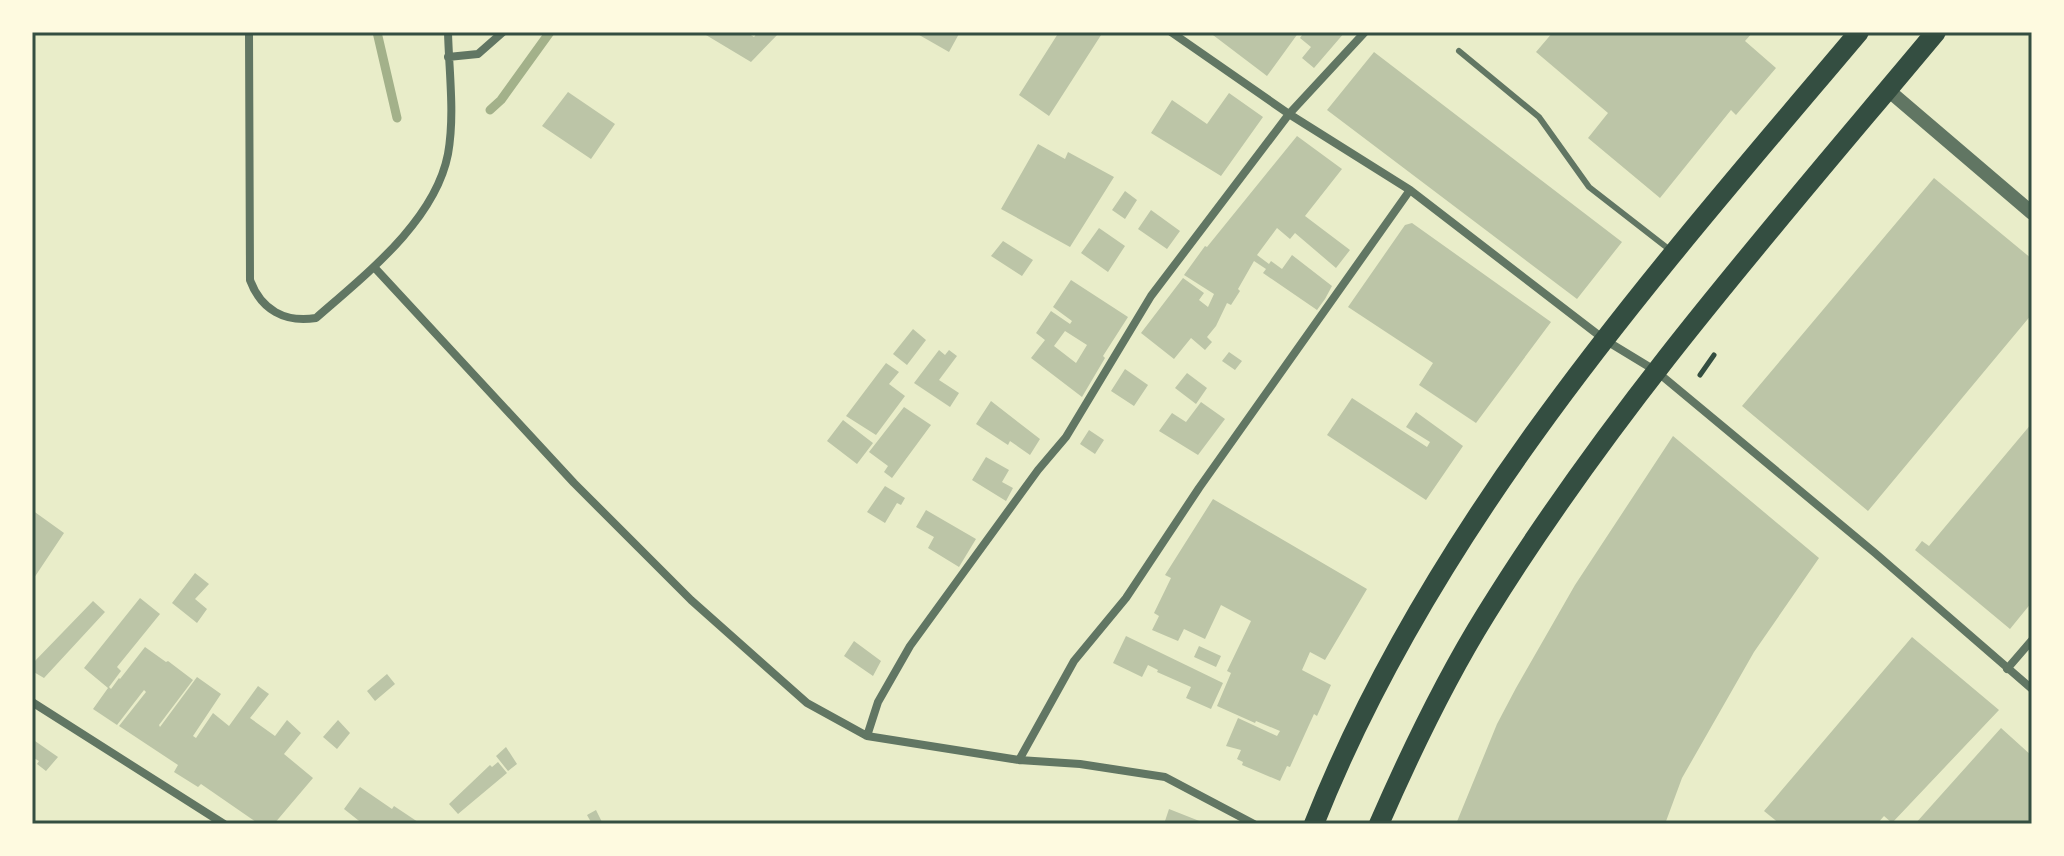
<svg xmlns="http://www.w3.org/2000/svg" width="2064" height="856" viewBox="0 0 2064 856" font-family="'Open Sans',sans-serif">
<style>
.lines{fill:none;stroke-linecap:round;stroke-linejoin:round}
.stream{stroke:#a3b18a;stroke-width:9}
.building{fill:#bcc5a7;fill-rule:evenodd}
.path{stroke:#344e41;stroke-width:5}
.service{stroke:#617663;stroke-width:6}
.minor{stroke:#617663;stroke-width:8}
.tertiary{stroke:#617663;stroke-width:14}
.primary{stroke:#344e41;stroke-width:20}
.neatline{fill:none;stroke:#344e41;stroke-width:3}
</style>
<rect width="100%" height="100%" fill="#e9edc9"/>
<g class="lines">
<path class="stream" d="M377 32 397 118
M490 110 501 100 550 32"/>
</g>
<path class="building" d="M701 32H746L754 37 758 32H780L751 62Z
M914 32H960L949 52Z
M1059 32H1103L1049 116 1019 95Z
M1209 32H1299L1267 76Z
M1304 32H1345L1314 68 1302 58 1311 47 1300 38Z
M1553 32H1753L1745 41 1776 68 1736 115 1731 110 1660 198 1588 138 1608 113 1536 52Z
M1374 52 1622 242 1577 299 1327 110Z
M568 92 615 124 591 159 542 126Z
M1229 93 1263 117 1221 176 1151 133 1172 100 1207 124Z
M1297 136 1342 169 1305 216 1350 250 1336 268 1295 233 1290 239 1277 228 1257 255 1269 264 1271 261 1282 269 1292 255 1332 286 1325 299 1317 310 1263 273 1266 269 1254 261 1238 289 1240 291 1231 305 1227 303 1216 326 1207 337 1212 342 1205 350 1191 338 1174 359 1141 333 1183 278 1204 293 1199 300 1208 307 1214 294 1184 275 1205 246 1207 247Z
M1038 144 1065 159 1068 152 1114 177 1070 247 1001 209Z
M1934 178 2032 259V314L1868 511 1742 406Z
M1125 191 1137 200 1125 219 1112 210Z
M1151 210 1180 231 1167 249 1138 229Z
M1412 223 1551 322 1476 423 1419 385 1433 363 1348 307 1405 225Z
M1099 228 1125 246 1108 272 1081 253Z
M1003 241 1033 260 1022 276 991 256Z
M1071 280 1128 317 1103 356 1105 358 1082 397 1031 358 1045 340 1036 333 1051 311 1070 324 1072 321 1053 307ZM1065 331 1087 345 1076 363 1054 346Z
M913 329 926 340 907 365 893 354Z
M939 350 945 355 949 350 957 356 939 380 959 393 950 407 914 383Z
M1229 352 1242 361 1235 370 1222 361Z
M886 363 899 372 889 384 905 396 876 435 846 416Z
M1125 369 1148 385 1134 406 1111 391Z
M1187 373 1207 388 1196 404 1175 388Z
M1352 398 1427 447 1430 442 1406 427 1416 412 1463 446 1426 500 1327 435Z
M991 401 1040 439 1030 455 1010 441 1008 445 976 424Z
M1201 402 1225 419 1198 455 1159 431 1172 413 1186 422Z
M904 407 931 425 892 478 884 472 888 466 869 452Z
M843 420 873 443 857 464 827 441Z
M2032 423V602L2010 629 1915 550 1922 541 1929 546Z
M1089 430 1104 440 1095 454 1080 444Z
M1673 436 1819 558 1754 652 1682 778 1665 824H1456L1497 724 1516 688 1575 585Z
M986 457 1009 470 1002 482 1013 488 1006 501 972 480Z
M885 486 905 498 901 505 897 503 885 523 867 512Z
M1213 499 1367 589 1325 660 1310 652 1302 670 1331 685 1317 716 1314 714 1290 767 1287 766 1280 781 1242 765 1243 762 1237 759 1241 750 1226 746 1238 718 1277 736 1280 731 1256 721 1255 723 1217 706 1231 673 1227 671 1251 621 1221 605 1205 639 1184 629 1178 641 1152 630 1159 616 1154 613 1171 578 1165 575Z
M32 510 64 533 32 581Z
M926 510 976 539 959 567 928 548 934 537 916 527Z
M195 573 209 584 195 599 207 609 197 623 172 603Z
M140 598 160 614 117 667 121 671 109 687 111 689 119 678 120 679 145 647 166 662 168 661 193 680 159 725 160 727 197 677 221 694 193 736 196 738 213 713 229 726 258 686 269 694 250 718 275 736 287 720 301 733 284 754 313 778 274 824H259L201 784 198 787 174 772 178 765 119 726 146 692 144 690 117 725 93 709 108 688 84 668Z
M93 601 105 612 44 678 32 671V664Z
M1126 636 1223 683 1211 709 1186 698 1191 687 1157 672 1158 670 1148 665 1142 677 1113 663Z
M1912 637 1999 710 1892 823 1884 816 1877 824H1780L1764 811Z
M854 641 881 661 873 676 844 656Z
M1199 646 1221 656 1216 667 1194 657Z
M387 674 395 684 375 701 367 691Z
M338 720 350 733 337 749 323 737Z
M2001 728 2032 756V824H1915Z
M35 741 58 757 46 771 37 764 39 761 32 757V746Z
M506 747 517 764 508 771 496 756Z
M498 762 507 773 458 814 449 804 490 765 492 767Z
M360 787 392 809 394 806 421 824H363L344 809Z
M1169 809 1207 824H1164Z
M596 810 603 824H592L587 815Z"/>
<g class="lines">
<path class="path" d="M1700 375 1714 355"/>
<path class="service" d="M1459 51 1539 117 1589 187 1670 250"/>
<path class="minor" d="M249 32 250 280C261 310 285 323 316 318 365 275 435 221 448 154 455 115 449 72 448 32
M1171 32 1289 114 1410 190 1605 340 1656 371 1875 553 2032 689
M448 57 478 54 503 32
M374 267 574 483 691 600 807 703 867 736 1019 760 1080 764 1165 777 1254 824
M2007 669 2032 640
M32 702 224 824
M867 736 878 702 910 646 1038 470 1066 437 1151 296 1289 114 1365 32
M1019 760 1074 661 1126 598 1199 488 1410 190"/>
<path class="tertiary" d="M1888 90 2032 213"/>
<path class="primary" d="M1314 824C1433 523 1653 276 1859 32
M1379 824C1410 753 1445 680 1486 614 1615 405 1779 220 1936 32"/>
</g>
<rect width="2064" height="856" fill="none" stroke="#fefae0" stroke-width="68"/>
<rect x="34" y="34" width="1996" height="788" class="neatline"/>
</svg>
